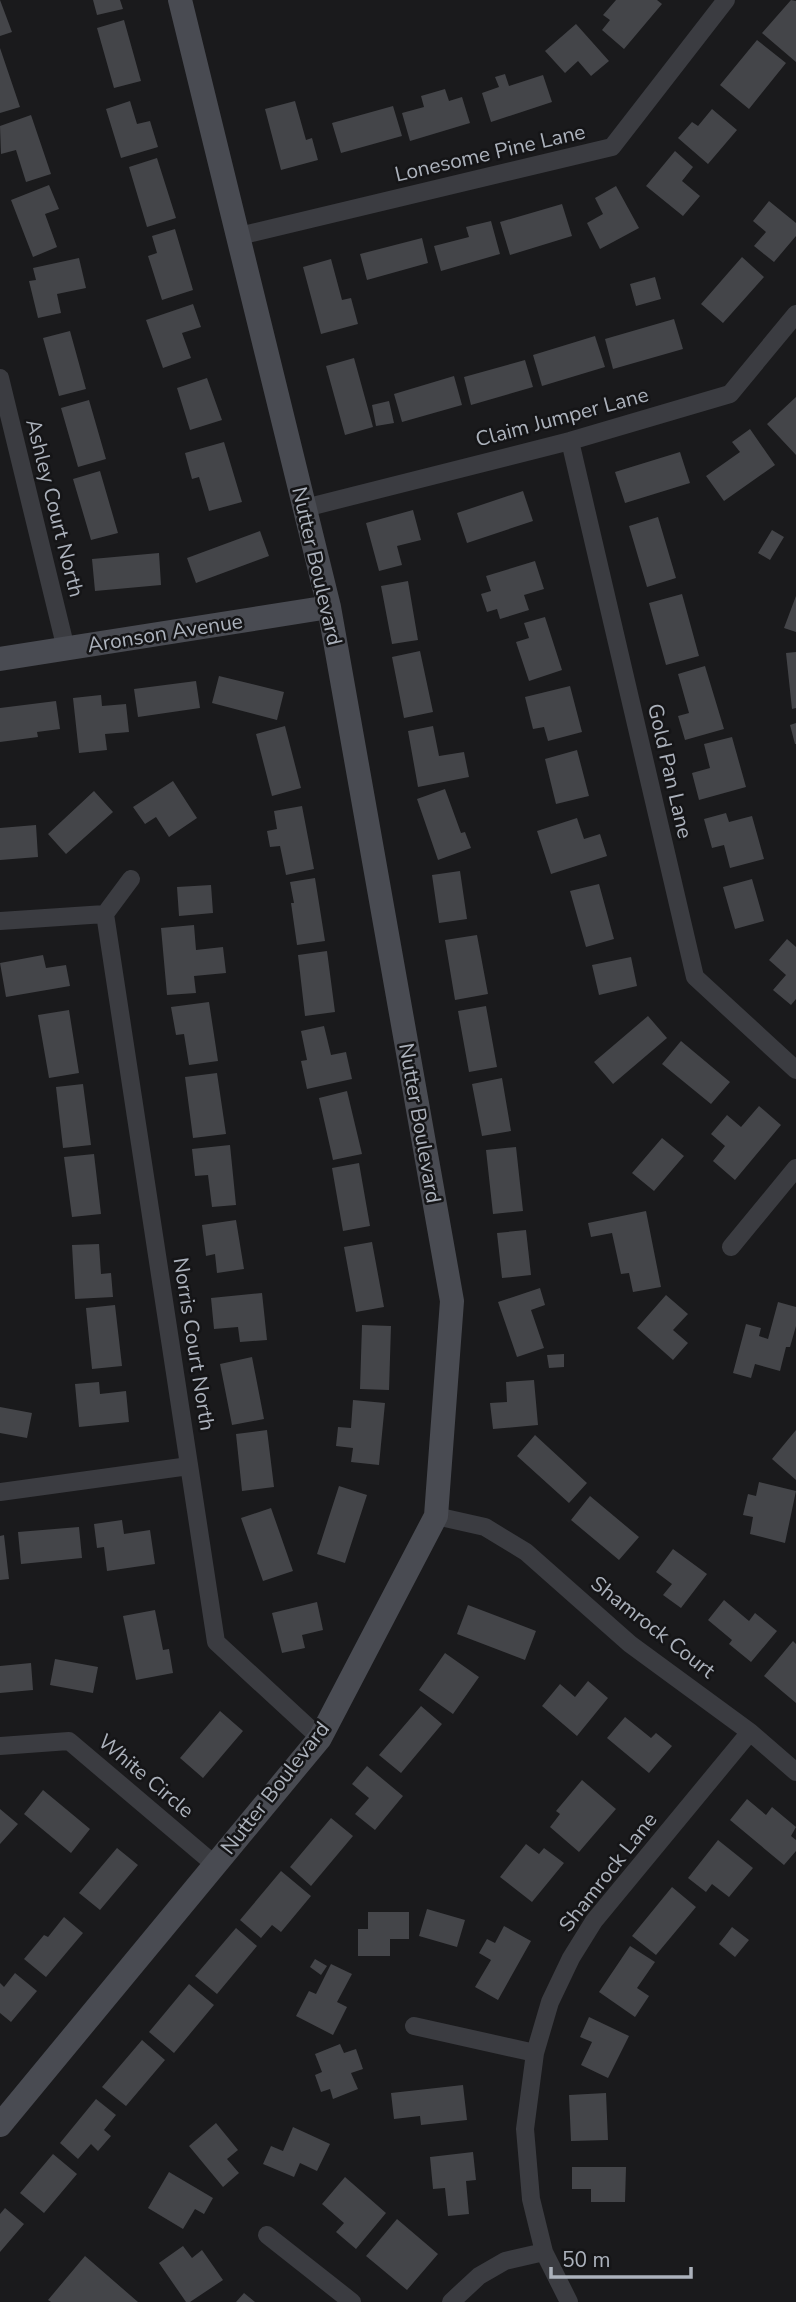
<svg xmlns="http://www.w3.org/2000/svg" width="796" height="2302" viewBox="0 0 796 2302" font-family="'Nunito Sans',sans-serif">
<style>
.building{fill:#444549}
.lines{fill:none;stroke-linecap:round;stroke-linejoin:round}
.street{stroke:#3b3c41;stroke-width:18}
.secondary{stroke:#494b52;stroke-width:24}
.labels{text-anchor:middle;stroke-width:5;stroke-linejoin:round;paint-order:stroke}
.street-label{font-size:21px;fill:#acb2bc;stroke:#151517}
</style>
<rect width="100%" height="100%" fill="#1a1a1c"/>
<path class="building" d="M0 0 12 32 0 36Z
M93 0H120L123 9 97 15Z
M616 0H657L662 4 624 49 602 30 610 20 603 15Z
M791 0 796 1V62L762 33Z
M124 20 141 81 114 88 97 28Z
M576 24 609 61 591 76 578 61 565 73 545 51Z
M757 40 786 63 749 109 720 85Z
M0 48 20 107 0 113Z
M505 74 509 86 543 75 552 102 491 122 482 93 499 87 495 77Z
M445 89 449 101 462 97 470 123 410 141 402 113 424 107 421 96Z
M130 101 137 124 150 121 158 147 121 158 106 109Z
M295 101 306 140 312 138 318 160 281 170 265 109Z
M393 106 402 136 341 153 332 123Z
M712 109 737 130 708 164 678 138 692 122 698 126Z
M31 115 51 174 26 182 16 150 1 154 0 126Z
M675 151 693 167 682 181 700 196 683 216 646 186Z
M157 158 176 218 147 227 129 167Z
M49 185 59 209 45 214 57 247 33 257 11 200Z
M616 186 639 228 600 249 587 223 603 214 595 198Z
M769 201 796 223V236L774 262 754 246 766 232 753 221Z
M562 204 572 236 510 255 500 222Z
M491 221 500 254 441 271 434 246 469 237 466 227Z
M175 229 193 290 162 300 148 256 157 253 152 236Z
M422 238 428 263 367 280 360 254Z
M742 257 764 277 723 323 701 304Z
M79 258 86 288 57 294 61 313 38 318 29 281 36 280 33 268Z
M331 259 342 300 351 298 358 324 321 334 303 267Z
M655 277 661 299 636 306 630 284Z
M193 304 201 327 182 333 191 358 163 368 146 320Z
M674 319 683 349 613 369 605 339Z
M70 331 86 389 59 396 43 338Z
M595 336 605 367 542 386 533 355Z
M354 358 373 427 345 435 326 366Z
M525 360 533 387 471 405 464 377Z
M454 376 462 405 402 422 394 394Z
M207 378 222 420 190 430 177 388Z
M796 397V455L767 424Z
M89 400 106 459 78 467 61 408Z
M389 401 394 423 376 426 372 405Z
M750 429 775 465 724 501 706 476 740 452 732 442Z
M224 442 242 502 209 511 199 477 192 479 185 453Z
M680 452 690 483 625 503 615 472Z
M100 471 118 533 91 540 73 479Z
M523 491 533 521 467 543 457 513Z
M413 510 421 540 397 546 402 565 379 571 366 523Z
M658 517 676 578 647 587 629 526Z
M772 530 784 537 770 560 758 553Z
M260 531 269 556 196 583 187 558Z
M159 553 161 585 95 591 92 559Z
M535 561 544 589 524 595 529 610 500 619 497 609 487 612 481 594 491 591 486 576Z
M408 581 418 640 392 644 381 586Z
M682 594 699 656 666 665 649 603Z
M796 596V632L784 628Z
M545 617 562 670 529 681 516 642 529 638 524 623Z
M420 651 433 712 404 718 392 657Z
M796 652V708L792 709 786 653Z
M705 666 724 729 685 740 678 716 689 713 678 674Z
M219 676 284 692 277 720 212 703Z
M196 681 200 708 138 717 134 689Z
M570 686 582 732 548 741 544 727 533 729 525 697Z
M101 695 102 706 126 704 129 732 105 734 107 750 79 753 73 698Z
M56 701 60 729 37 732 38 737 0 742V708Z
M796 723V744H795L790 725Z
M285 726 301 788 272 796 256 734Z
M433 726 439 756 464 752 469 777 418 787 408 731Z
M732 737 746 787 699 800 692 773 710 768 704 744Z
M577 750 589 796 556 804 545 759Z
M173 781 197 818 169 837 156 817 145 824 133 807Z
M445 789 461 833 465 832 471 848 438 860 417 799Z
M94 791 113 812 66 854 48 834Z
M302 806 314 869 286 875 280 846 270 847 267 831 277 829 274 811Z
M726 813 729 822 752 816 764 859 730 868 724 845 712 848 704 819Z
M577 818 584 839 600 834 607 856 551 874 537 831Z
M36 825 38 857 0 860V828Z
M460 871 467 919 439 923 432 875Z
M315 878 325 941 297 945 291 903H294L290 882Z
M752 879 764 921 735 929 723 887Z
M599 884 614 939 586 947 570 891Z
M211 885 213 913 179 916 177 887Z
M194 925 196 950 223 947 226 973 194 976 196 993 167 995 161 928Z
M477 935 488 994 455 1000 445 940Z
M787 939 796 947V999L791 1005 773 990 786 975 769 960Z
M327 951 335 1012 305 1016 298 955Z
M43 955 46 968 66 965 70 986 6 997 0 963Z
M631 957 637 986 599 995 592 965Z
M209 1002 218 1061 189 1065 184 1034 176 1035 171 1007Z
M486 1006 497 1067 469 1072 458 1011Z
M69 1010 79 1073 49 1078 38 1015Z
M648 1016 667 1038 613 1084 594 1062Z
M324 1026 331 1055 346 1052 352 1079 307 1089 301 1061 307 1060 301 1031Z
M681 1041 730 1082 711 1104 662 1064Z
M217 1073 226 1134 193 1138 185 1077Z
M502 1078 511 1131 482 1136 472 1084Z
M83 1084 91 1145 63 1148 56 1087Z
M347 1091 362 1154 333 1160 319 1098Z
M759 1106 781 1125 735 1180 713 1161 725 1146 711 1134 727 1115 741 1127Z
M662 1138 684 1156 654 1191 632 1173Z
M230 1145 236 1205 212 1207 208 1175 195 1176 192 1149Z
M516 1147 523 1211 493 1214 486 1150Z
M94 1154 101 1214 72 1217 64 1157Z
M359 1163 370 1226 343 1231 332 1168Z
M646 1211 661 1287 633 1292 629 1273 621 1274 612 1233 591 1237 588 1223Z
M236 1220 244 1269 217 1273 215 1254 206 1256 202 1225Z
M526 1230 531 1275 502 1278 497 1233Z
M372 1242 384 1307 356 1312 344 1247Z
M99 1244 101 1274 111 1273 113 1297 75 1299 72 1245Z
M540 1288 545 1305 531 1310 544 1348 517 1357 498 1302Z
M262 1293 267 1340 240 1342 238 1327 214 1329 211 1298Z
M666 1295 688 1314 673 1330 688 1343 673 1360 637 1328Z
M778 1302 796 1307V1326L790 1347H786L780 1371 755 1364 751 1378 733 1373 746 1324 761 1328 759 1336 768 1339Z
M115 1305 122 1366 92 1369 86 1308Z
M362 1325 391 1326 389 1390 360 1389Z
M564 1354V1367L549 1368 547 1355Z
M252 1357 264 1419 232 1425 220 1364Z
M534 1380 538 1425 493 1429 490 1403 507 1402 506 1382Z
M99 1382 100 1394 126 1391 129 1422 79 1427 75 1384Z
M353 1400 385 1403 379 1465 351 1462 353 1448 336 1446 338 1427 351 1428Z
M0 1407 32 1413 27 1438 0 1433Z
M267 1430 274 1487 242 1491 236 1434Z
M796 1430V1480L772 1459Z
M535 1435 587 1483 569 1503 517 1456Z
M759 1482 796 1491 785 1543 750 1534 753 1517 743 1515 748 1494 756 1496Z
M339 1486 367 1495 345 1563 317 1554Z
M590 1496 639 1537 619 1560 571 1520Z
M271 1508 293 1571 263 1581 241 1518Z
M122 1520 124 1534 150 1530 155 1564 107 1571 104 1547 97 1548 94 1524Z
M79 1527 82 1558 21 1564 18 1532Z
M4 1535 9 1579 0 1580V1536Z
M673 1549 707 1574 681 1608 663 1595 672 1584 656 1572Z
M724 1600 749 1621 755 1613 777 1631 751 1662 729 1644 732 1640 708 1620Z
M317 1602 323 1630 302 1635 305 1648 282 1653 272 1613Z
M468 1605 536 1631 525 1660 457 1634Z
M155 1610 163 1650 169 1649 173 1673 136 1680 123 1616Z
M793 1641 796 1644V1703L764 1676Z
M445 1653 479 1677 453 1714 419 1690Z
M55 1659 98 1667 93 1693 50 1685Z
M31 1663 33 1690 0 1693V1666Z
M588 1681 608 1698 577 1736 542 1706 560 1684 575 1697Z
M421 1706 442 1724 401 1773 379 1755Z
M220 1711 243 1731 203 1778 180 1758Z
M625 1717 651 1738 656 1733 672 1746 649 1773 607 1738Z
M367 1766 403 1796 375 1830 355 1814 369 1798 352 1784Z
M582 1780 616 1809 579 1852 550 1827 560 1814 556 1811Z
M43 1790 90 1829 71 1853 24 1814Z
M747 1799 766 1815 772 1807 796 1827 791 1836 796 1840V1851L784 1865 730 1820Z
M0 1809 18 1824 0 1844Z
M331 1818 353 1836 311 1886 290 1867Z
M718 1840 753 1868 729 1897 712 1884 706 1892 688 1878Z
M526 1844 539 1854 544 1848 564 1863 532 1902 500 1877Z
M117 1848 138 1865 100 1910 79 1893Z
M281 1871 311 1896 281 1932 272 1925 261 1938 240 1920Z
M672 1887 696 1907 656 1955 632 1936Z
M427 1909 465 1920 457 1947 419 1936Z
M368 1912H409V1939H390V1956H358V1929H368Z
M64 1917 83 1933 46 1977 24 1959 44 1935 48 1937Z
M504 1926 531 1941 498 2000 475 1987 491 1960 479 1953 487 1939 495 1943Z
M732 1927 749 1940 735 1957 719 1944Z
M236 1928 257 1946 217 1994 195 1976Z
M630 1946 655 1962 637 1988 649 1996 635 2017 599 1992Z
M315 1959 327 1966 321 1975 310 1967Z
M331 1964 352 1974 337 2002 347 2007 333 2035 296 2016 309 1991 316 1994Z
M15 1973 37 1991 11 2022 0 2013V1983L4 1987Z
M189 1984 214 2005 174 2053 149 2032Z
M589 2017 629 2036 608 2078 581 2065 592 2042 580 2037Z
M142 2040 165 2060 126 2106 102 2087Z
M340 2044 344 2053 356 2049 363 2069 351 2073 358 2089 333 2099 330 2089 321 2092 315 2075 322 2072 315 2054Z
M463 2085 467 2120 421 2125 420 2116 394 2119 391 2093Z
M606 2093 608 2140 571 2141 569 2095Z
M96 2099 116 2115 104 2130 111 2136 98 2151 91 2144 78 2159 60 2143Z
M216 2123 238 2150 227 2159 239 2173 223 2187 189 2146Z
M293 2127 330 2144 317 2171 300 2163 294 2177 263 2164 271 2146 283 2151Z
M473 2152 476 2180 466 2181 469 2214 448 2216 445 2188 433 2189 430 2157Z
M53 2154 77 2174 44 2213 20 2193Z
M572 2167H626L625 2202H591V2189H572Z
M169 2172 213 2198 204 2214 195 2209 183 2229 148 2208Z
M345 2177 386 2213 356 2249 336 2232 344 2223 322 2204Z
M5 2208 24 2224 0 2252V2214Z
M397 2219 438 2254 407 2290 366 2256Z
M183 2246 192 2258 202 2250 223 2280 190 2302H186L159 2263Z
M85 2256 138 2302H51L48 2300Z
M244 2293 255 2302H236Z"/>
<g class="lines">
<path class="street" d="M239 236 612 147 726 0
M0 378 66 649
M570 441 695 977 796 1070
M305 508 570 441 730 394 796 314
M105 914 216 1642 320 1738
M105 914 131 879
M0 921 105 914
M731 1247 796 1168
M0 1492 189 1466
M436 1516 485 1527 526 1552 630 1644 750 1732 796 1772
M0 1746 69 1741 214 1864
M414 2026 535 2053
M267 2235 352 2302
M451 2302 479 2276 505 2261 544 2252
M569 2302 544 2252 531 2199 525 2129 535 2053 550 2002 571 1958 594 1921 750 1732"/>
<path class="secondary" d="M0 659 329 607
M0 2125 320 1738 436 1516 452 1301 329 607 180 0"/>
</g>
<g class="labels">
<g class="street-label">
<text transform="translate(490 153) rotate(-13)" y="7">Lonesome Pine Lane</text>
<text transform="translate(562 417) rotate(-15)" y="7">Claim Jumper Lane</text>
<text transform="translate(55 508) rotate(76)" y="7">Ashley Court North</text>
<text transform="translate(317 566) rotate(77)" y="7">Nutter Boulevard</text>
<text transform="translate(165 633) rotate(-9)" y="7">Aronson Avenue</text>
<text transform="translate(670 771) rotate(77)" y="7">Gold Pan Lane</text>
<text transform="translate(420 1123) rotate(80)" y="7">Nutter Boulevard</text>
<text transform="translate(194 1344) rotate(81)" y="7">Norris Court North</text>
<text transform="translate(653 1627) rotate(38)" y="7">Shamrock Court</text>
<text transform="translate(146 1776) rotate(40)" y="7">White Circle</text>
<text transform="translate(275 1788) rotate(-52)" y="7">Nutter Boulevard</text>
<text transform="translate(608 1872) rotate(-52)" y="7">Shamrock Lane</text>
</g>
</g>
<path d="M551 2267v10h140v-10" fill="none" stroke="#acb2bc" stroke-width="3.5"/>
<text x="562" y="2267" font-size="21" fill="#acb2bc" stroke="#151517" stroke-width="5" paint-order="stroke">50 m</text>
</svg>
